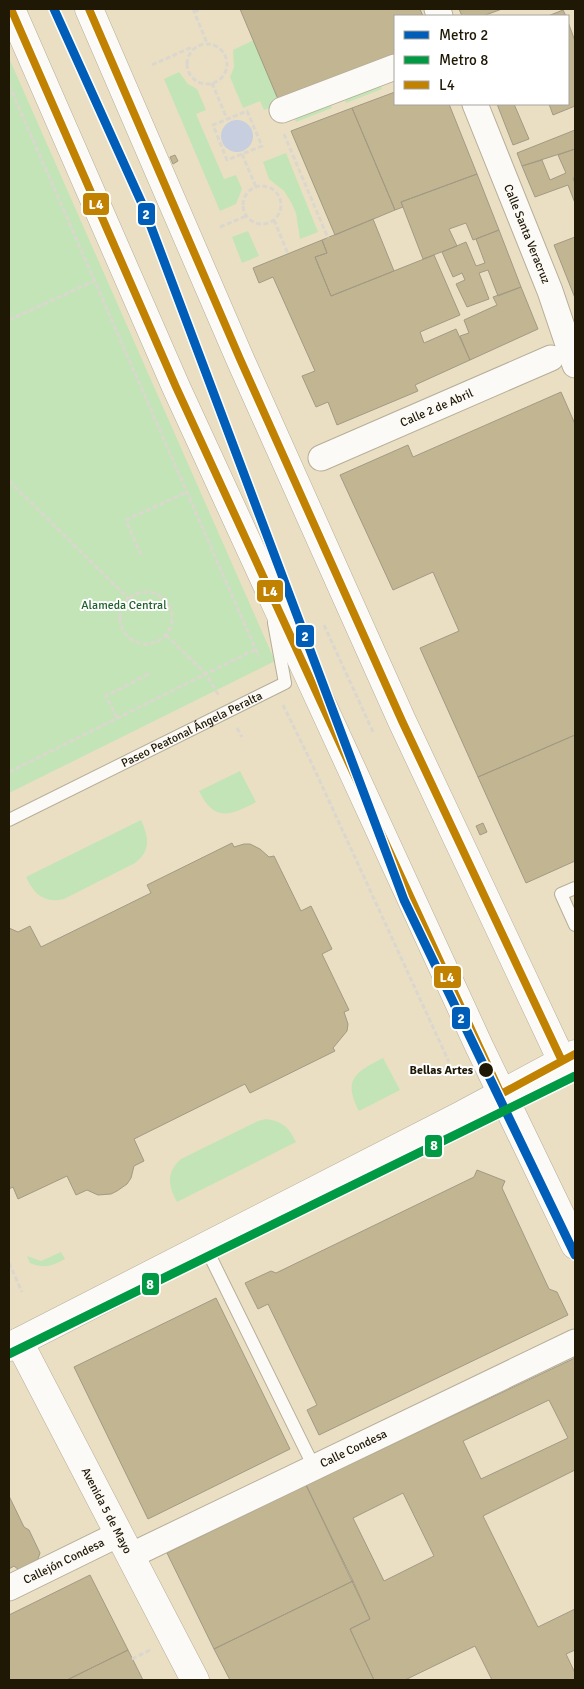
<svg xmlns="http://www.w3.org/2000/svg" width="584" height="1689" viewBox="0 0 584 1689" font-family="Signika,sans-serif">
<style>
.green{fill:#c3e4b6}
.water{fill:#c6cee0}
.building{fill:#c2b591;stroke:#a29a85;fill-rule:evenodd}
.lines{fill:none;stroke-linecap:round;stroke-linejoin:round}
.lane-casing{stroke:#b6ae98;stroke-width:14}
.street-casing{stroke:#b6ae98;stroke-width:27}
.secondary-casing{stroke:#b6ae98;stroke-width:29}
.primary-casing{stroke:#b6ae98;stroke-width:29}
.path{stroke:#dbd7ce;stroke-width:3;stroke-dasharray:5 2.5;stroke-linecap:butt}
.lane{stroke:#fcfaf6;stroke-width:12}
.street{stroke:#fcfaf6;stroke-width:25}
.secondary{stroke:#fcfaf6;stroke-width:28}
.primary{stroke:#fcfaf6;stroke-width:28}
.bus-1-casing{stroke:#fff;stroke-width:11}
.bus-1{stroke:#c18201;stroke-width:8}
.metro-1-casing{stroke:#fff;stroke-width:12}
.metro-2-casing{stroke:#fff;stroke-width:12}
.metro-1{stroke:#005eb8;stroke-width:9}
.metro-2{stroke:#009a44;stroke-width:9}
.stop-dot{fill:#1f1805;stroke:#fff;stroke-width:2}
.labels{text-anchor:middle;stroke-width:4;stroke-linejoin:round;paint-order:stroke}
.street-label{font-size:12px;fill:#1f1805;stroke:#fff}
.park-label{font-size:12px;fill:#21612e;stroke:#fff}
.stop-label{font-size:12px;font-weight:bold;fill:#1f1805;stroke:#fff;text-anchor:end}
.line-badge{stroke:#fff;stroke-width:2}
.badge-label{font-size:14px;text-anchor:middle;font-weight:bold;fill:#fff}
</style>
<rect width="100%" height="100%" fill="#eadfc3"/>
<path class="green" d="M254 40 280 104 264 110 260 101 243 108 230 77 234 67 233 50Z
M9 58 275 661 9 793Z
M179 72 188 84 197 89 206 110 196 114 224 179 236 175 242 189 236 204 220 211 164 79Z
M378 80 382 89 346 103 342 93Z
M329 99 332 108 296 122 293 112Z
M286 153 318 232 300 239 296 213 291 202 284 191 269 179 263 162Z
M248 231 259 256 242 263 232 237Z
M240 771 256 802C230 816 214 822 199 791Z
M141 820C149 837 151 851 135 863L64 899C44 904 34 894 26 877Z
M383 1058 400 1090 359 1111C342 1079 356 1072 383 1058Z
M266 1119C283 1121 289 1128 296 1142L177 1202C168 1186 166 1172 181 1159L258 1121Z
M61 1252 65 1259C52 1266 45 1269 30 1263L27 1256 41 1261Z"/>
<path class="water" d="M221 136a16 16 0 1 1 32 0a16 16 0 1 1-32 0Z"/>
<path class="building" d="M240 9H420L423 16H395V60L280 104Z
M459 9H502L483 16H462Z
M563 10 566 16H548Z
M568 22 575 41V106L553 115 549 104H568Z
M395 92V104H449L477 174 401 202 403 207 395 210 352 108Z
M497 104H514L529 139 513 145Z
M352 108 395 210 335 235 291 131Z
M575 130V149L522 166 517 153Z
M575 149V177L573 178 575 184V203L568 185 535 197 522 166 542 160 550 180 566 173 558 155Z
M175 155 178 161 173 164 170 157Z
M477 174 499 230 473 240 466 223 449 229 457 246 423 259 401 202Z
M373 219 394 271 331 296 315 257 327 253 322 240Z
M499 230 521 287 498 296 488 270 479 273 489 299 467 307 456 284 465 280 462 273 453 277 442 252 466 242 476 266 485 263 476 239Z
M575 237V298L554 245Z
M322 240 327 253 315 257 331 296 434 255 460 315 420 332 424 343 456 329 470 360 415 385 418 391 337 425 328 402 316 407 302 376 315 371 273 277 259 283 253 268Z
M521 287 538 329 470 360 460 336 469 333 464 320 497 305 493 297Z
M561 392 575 424V735L478 777 420 648 459 631 433 572 393 590 340 475 408 445 413 457Z
M575 735V861L526 883 478 777Z
M483 823 487 832 480 835 476 826Z
M232 843 234 847 244 844H250L260 849 269 857 274 856 301 911 311 906 332 949 322 954 349 1010 344 1012 348 1024 347 1031 333 1048 335 1051 250 1093 245 1084 134 1139 144 1161 134 1166 131 1178 127 1184 117 1191 111 1194 98 1195 87 1190 76 1195 67 1176 18 1199 13 1187 9 1189V928L18 932 30 926 41 947 151 893 147 885Z
M477 1170 505 1181 502 1188 549 1289 557 1292 568 1315 319 1435 307 1410 317 1405 268 1304 258 1309 245 1283 271 1271 276 1273 474 1177Z
M216 1298 290 1449 148 1519 74 1367Z
M575 1358V1470L483 1516 538 1627 575 1609V1650L566 1654 575 1673V1680H492L475 1646 405 1680H374L350 1629 370 1619 306 1485ZM549 1400 568 1438 481 1479 463 1441ZM403 1493 434 1556 384 1581 353 1518Z
M306 1485 353 1581 214 1649 167 1553Z
M9 1496 24 1527 29 1530 40 1553 38 1559 19 1570 14 1566 9 1569Z
M90 1575 128 1650 67 1680H9V1615Z
M353 1581 370 1619 350 1629 374 1680H230L214 1649Z
M128 1650 143 1680H67Z"/>
<g class="lines">
<g class="lane-casing">
<g id="lane">
<path id="s1" d="M9 820 285 683 274 623"/>
<path d="M575 888 561 894 575 925"/>
<path d="M205 1246 314 1467"/>
</g>
</g>
<g class="street-casing">
<g id="street">
<path d="M437 9 440 16"/>
<path id="s2" d="M475 104 550 291 575 365"/>
<path d="M282 110 395 67"/>
<path id="s3" d="M321 458 551 358"/>
<path id="s4" d="M130 1556 575 1342"/>
<path id="s5" d="M9 1588 119 1534"/>
</g>
</g>
<g class="secondary-casing">
<g id="secondary">
<path d="M11 9 176 387 479 1046 575 1245"/>
<path d="M89 9 240 359 402 721 562 1061"/>
<path id="s6" d="M19 1342 195 1680"/>
</g>
</g>
<g class="primary-casing">
<path id="primary" d="M9 1347 460 1116 575 1054"/>
</g>
<path class="path" d="M193 9 207 43
M194 12 202 9
M187 64a20 20 0 1 1 40 0a20 20 0 1 1-40 0Z
M152 65 192 47
M212 83 227 119
M9 85 259 657
M247 111 262 146 227 160 213 125Z
M284 134 328 238
M242 154 256 187
M243 205a19 19 0 1 1 38 0a19 19 0 1 1-38 0Z
M274 220 288 254
M220 227 246 216
M9 320 94 281
M9 481 129 599
M141 555 126 520 187 492
M120 618a26 26 0 1 1 52 0a26 26 0 1 1-52 0Z
M324 625 374 734
M166 635 206 674 219 696
M283 705 312 764 449 1062
M117 718 106 696 151 673
M237 728 242 737
M9 772 256 649
M9 1263 22 1292
M132 1659 150 1650"/>
<use href="#lane" class="lane"/>
<use href="#street" class="street"/>
<use href="#secondary" class="secondary"/>
<use href="#primary" class="primary"/>
<g class="bus-1-casing">
<path id="bus-1" d="M11 9 176 387 501 1094 575 1054
M89 9 240 359 402 721 562 1061"/>
</g>
<use href="#bus-1" class="bus-1"/>
<g class="metro-1-casing">
<path id="metro-1" d="M54 9 144 208 404 900 575 1255"/>
</g>
<g class="metro-2-casing">
<path id="metro-2" d="M9 1354 575 1076"/>
</g>
<use href="#metro-1" class="metro-1"/>
<use href="#metro-2" class="metro-2"/>
</g>
<circle class="stop-dot" cx="486" cy="1070" r="8"/>
<g class="labels">
<g class="street-label">
<text dy="4" stroke="none"><textPath href="#s2" startOffset="140">Calle Santa Veracruz</textPath></text>
<text dy="4" stroke="none"><textPath href="#s3" startOffset="126">Calle 2 de Abril</textPath></text>
<text dy="4" stroke="none"><textPath href="#s1" startOffset="204">Paseo Peatonal Ángela Peralta</textPath></text>
<text dy="4" stroke="none"><textPath href="#s4" startOffset="248">Calle Condesa</textPath></text>
<text dy="4" stroke="none"><textPath href="#s6" startOffset="190">Avenida 5 de Mayo</textPath></text>
<text dy="4" stroke="none"><textPath href="#s5" startOffset="61">Callejón Condesa</textPath></text>
</g>
<g class="park-label">
<text x="124" y="609">Alameda Central</text>
</g>
<g class="stop-label">
<text x="473" y="1074">Bellas Artes</text>
</g>
</g>
<g class="line-badge">
<rect x="82" y="192" width="28" height="24" rx="5" fill="#c18201"/>
<rect x="137" y="202" width="19" height="24" rx="5" fill="#005eb8"/>
<rect x="256" y="579" width="28" height="24" rx="5" fill="#c18201"/>
<rect x="295" y="624" width="20" height="24" rx="5" fill="#005eb8"/>
<rect x="433" y="965" width="29" height="24" rx="5" fill="#c18201"/>
<rect x="451" y="1006" width="20" height="24" rx="5" fill="#005eb8"/>
<rect x="424" y="1134" width="19" height="24" rx="5" fill="#009a44"/>
<rect x="141" y="1272" width="19" height="24" rx="5" fill="#009a44"/>
</g>
<g class="badge-label">
<text x="96" y="209">L4</text>
<text x="146" y="219">2</text>
<text x="270" y="596">L4</text>
<text x="305" y="641">2</text>
<text x="447" y="982">L4</text>
<text x="461" y="1023">2</text>
<text x="434" y="1150">8</text>
<text x="150" y="1289">8</text>
</g>
<rect width="584" height="1689" fill="none" stroke="#1f1805" stroke-width="20"/>
<rect x="394" y="15" width="175" height="90" fill="#ffffff" stroke="#a5a39b"/>
<rect x="404" y="31" width="25" height="8" fill="#005eb8" stroke="#a5a39b"/>
<text x="439" y="40" font-size="15" fill="#1f1805">Metro 2</text>
<rect x="404" y="56" width="25" height="8" fill="#009a44" stroke="#a5a39b"/>
<text x="439" y="65" font-size="15" fill="#1f1805">Metro 8</text>
<rect x="404" y="81" width="25" height="8" fill="#c18201" stroke="#a5a39b"/>
<text x="439" y="90" font-size="15" fill="#1f1805">L4</text>
</svg>
